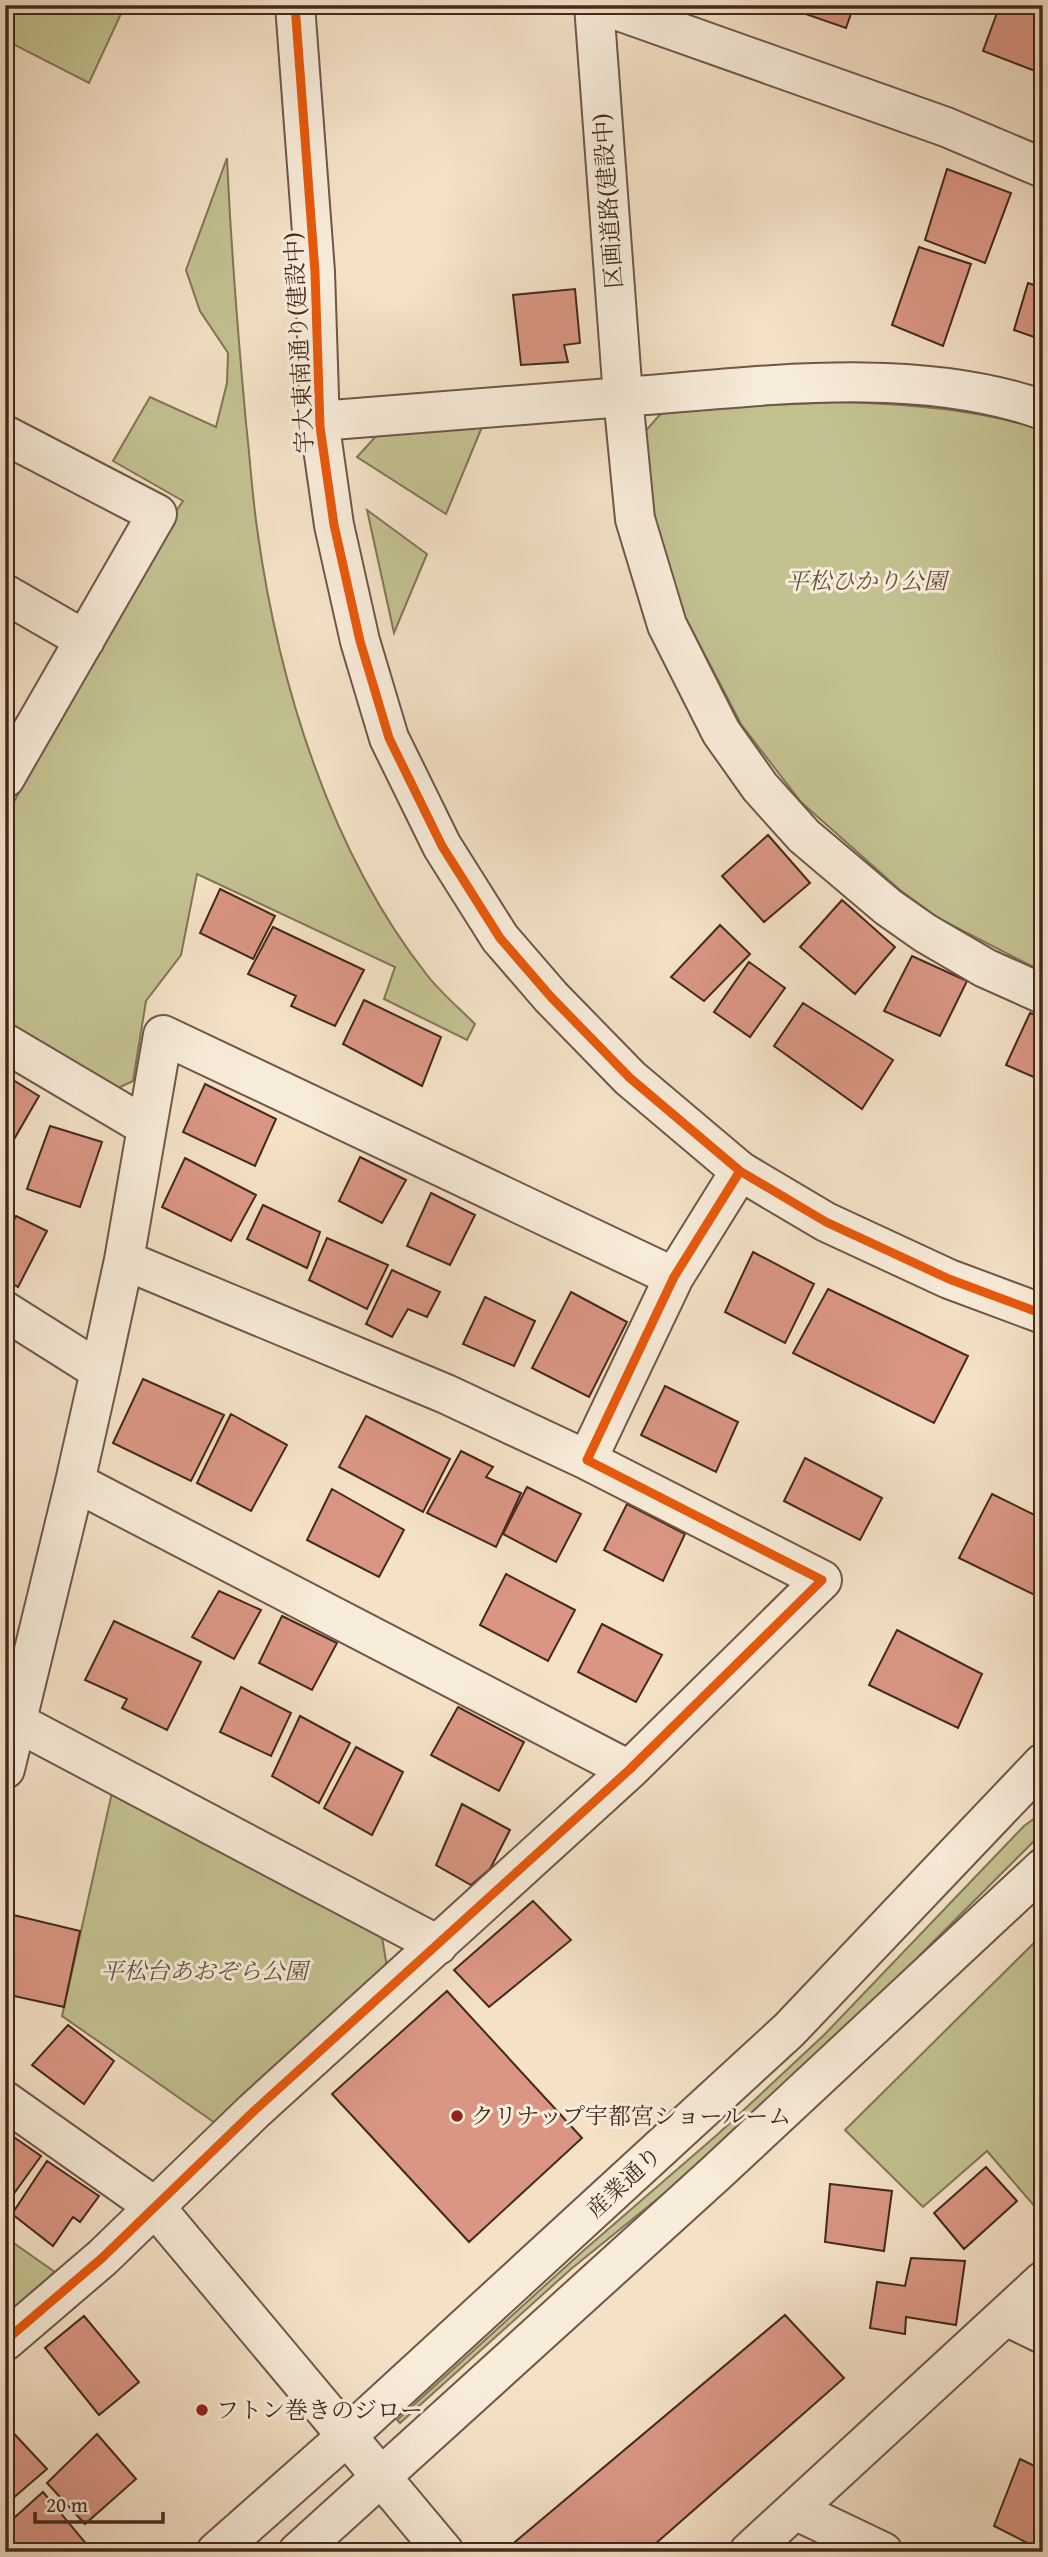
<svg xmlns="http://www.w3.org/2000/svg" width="1048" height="2557" viewBox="0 0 1048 2557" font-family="'Gentium Book Plus','Noto Serif JP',serif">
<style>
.green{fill:#c3c190;stroke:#837557;stroke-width:2}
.building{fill:#da9683;stroke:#43291e;stroke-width:2}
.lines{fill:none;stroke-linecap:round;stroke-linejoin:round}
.minor-casing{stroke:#6f5748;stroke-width:42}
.tertiary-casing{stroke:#6f5748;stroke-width:42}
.minor{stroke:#f8ecda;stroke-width:38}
.tertiary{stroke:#f8ecda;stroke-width:38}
.cycleway-casing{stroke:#f8ecda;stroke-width:13}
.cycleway{stroke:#e8590c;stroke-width:9}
.poi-dot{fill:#8f2418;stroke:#f8ecda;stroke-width:2.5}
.labels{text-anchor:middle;stroke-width:6;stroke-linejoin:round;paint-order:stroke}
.street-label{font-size:23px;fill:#43291e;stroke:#f8ecda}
.park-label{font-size:23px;font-style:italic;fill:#634f3a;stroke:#f8ecda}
.poi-label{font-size:23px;fill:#43291e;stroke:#f8ecda;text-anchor:start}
</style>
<rect width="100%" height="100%" fill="#f4e1c6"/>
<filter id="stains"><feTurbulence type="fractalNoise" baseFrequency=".00286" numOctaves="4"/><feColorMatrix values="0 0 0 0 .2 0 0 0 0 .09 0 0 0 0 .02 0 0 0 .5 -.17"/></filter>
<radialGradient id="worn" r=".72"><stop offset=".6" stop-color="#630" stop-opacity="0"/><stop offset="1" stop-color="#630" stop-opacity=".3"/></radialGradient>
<path class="green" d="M5 5H125L89 83 5 40Z
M227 158C231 247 238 335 246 423 250 458 252 493 257 528 278 682 330 852 427 975 441 993 459 1008 475 1024L467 1040 384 999 395 967 197 874 181 955 146 1001 133 1081 116 1089 5 1022V818L161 533 183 501 113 461 150 397 216 427 227 383 228 353 200 311 186 270Z
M838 402C908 404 975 409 1043 430V972L938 918 900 890 801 802 770 762 741 724 683 613 659 547 642 435 664 410Z
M482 427 446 514 357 457 377 435Z
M367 510 427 554 394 633Z
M113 1788 381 1931 387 1967 218 2125 62 2016Z
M1043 1812V1832L803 2072 730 2140 571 2269 400 2423 397 2420 583 2251 718 2134 825 2034 1024 1826Z
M1043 1934V2216L987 2151 923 2207 845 2130Z
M5 2237 55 2272 5 2316Z"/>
<path class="building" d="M789 5H854L846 28 788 8Z
M1000 5H1043V74L983 51Z
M947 169 1011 193 985 263 925 240Z
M919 247 971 264 943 346 892 325Z
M1028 283 1043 288V340L1014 330Z
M575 289 580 343 564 345 568 362 521 365 513 295Z
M768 835 810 883 764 922 722 876Z
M220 889 275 916 253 959 200 933Z
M842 900 895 947 855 994 800 947Z
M720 925 750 954 704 1001 671 977Z
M273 927 364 970 335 1026 291 1006 296 996 248 974Z
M912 956 967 981 940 1036 884 1011Z
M749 962 785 988 750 1037 714 1012Z
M364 1000 441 1037 422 1086 343 1044Z
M803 1003 893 1060 862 1109 774 1046Z
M1030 1013 1043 1018V1081L1006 1065Z
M5 1075 39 1096 13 1141 5 1136Z
M205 1084 276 1119 255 1166 183 1132Z
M50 1126 102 1142 80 1207 27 1189Z
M360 1157 406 1180 382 1223 339 1201Z
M185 1158 256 1195 231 1241 162 1207Z
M431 1193 475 1215 450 1265 407 1246Z
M263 1205 320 1232 307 1268 247 1239Z
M16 1216 47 1231 18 1287 5 1279V1238Z
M327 1238 388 1265 367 1309 309 1280Z
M753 1252 814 1284 785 1343 725 1312Z
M392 1270 440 1292 427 1317 408 1309 392 1337 366 1324Z
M828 1289 968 1356 934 1423 793 1353Z
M571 1292 627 1322 589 1397 532 1368Z
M485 1297 535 1321 514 1366 463 1344Z
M143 1379 224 1415 191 1481 113 1443Z
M665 1386 738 1422 716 1472 641 1435Z
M231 1414 287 1445 251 1511 197 1483Z
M366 1416 450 1459 423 1512 339 1467Z
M461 1451 493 1467 486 1477 521 1493 496 1547 427 1513Z
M805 1458 882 1498 860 1540 784 1501Z
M527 1487 581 1514 556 1562 503 1534Z
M332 1489 404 1530 379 1577 307 1540Z
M992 1494 1043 1519V1599L959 1558Z
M627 1504 685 1534 663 1581 604 1550Z
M506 1574 575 1610 548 1661 480 1625Z
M219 1591 261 1610 234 1659 192 1637Z
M282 1616 337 1643 312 1690 259 1663Z
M114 1621 201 1662 167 1730 122 1708 127 1699 85 1680Z
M602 1624 662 1655 636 1702 578 1672Z
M897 1630 982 1674 958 1728 869 1685Z
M241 1687 291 1713 271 1756 220 1732Z
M458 1707 524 1742 499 1791 431 1755Z
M300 1716 350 1743 319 1803 272 1776Z
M356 1747 403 1772 372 1835 324 1808Z
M462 1804 510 1830 490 1869 471 1885 436 1865Z
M533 1901 571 1940 489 2007 454 1970Z
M5 1913 80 1931 64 2007 5 1994Z
M447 1991 582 2138 469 2242 332 2094Z
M68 2025 114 2061 84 2104 32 2065Z
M5 2131 41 2156 5 2206Z
M47 2161 99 2196 80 2222 73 2217 53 2246 12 2214Z
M986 2167 1017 2201 964 2249 934 2213Z
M830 2184 892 2191 884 2251 825 2242Z
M911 2258 965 2261 956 2325 906 2317 905 2334 870 2328 877 2282 905 2286Z
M785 2315 844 2378 646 2552H503Z
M84 2316 139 2382 99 2415 45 2348Z
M5 2424 47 2469 5 2505Z
M97 2434 136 2479 85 2524 47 2483Z
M1020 2459 1043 2470V2551L994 2526Z
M43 2492 93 2552 5 2550V2526Z"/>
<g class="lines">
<g class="minor-casing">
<path id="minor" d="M295 5 315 272 320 427 332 420 623 397 594 5
M602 5 946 127 1043 168
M1043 410C915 364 755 387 623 397L635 519 667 625 721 732 760 787 804 836 888 907 925 933 985 968 1043 994
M5 435 157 514 5 778
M5 594 85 640
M5 1043 147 1127
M124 1260 163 1035 674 1277
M5 1311 100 1371 124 1260 446 1394 587 1460
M75 1482 100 1371
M5 1716 438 1945
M5 1769 75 1482 629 1770
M5 2101 155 2207 444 2552
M1006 2316 1043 2334
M5 2341 102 2258 254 2111 629 1770 822 1580 587 1460 674 1277 740 1171
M795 2510 883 2552
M749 2552 1043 2281"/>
</g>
<g class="tertiary-casing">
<path id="tertiary" d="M320 427 334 525 360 641 389 738 442 846 500 938 551 997 630 1078 740 1171 826 1222 949 1279 1043 1314
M216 2552 347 2436 789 2030 1043 1763
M298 2552 716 2173 1043 1868"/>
</g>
<use href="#minor" class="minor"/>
<use href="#tertiary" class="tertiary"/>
<g class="cycleway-casing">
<path id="cycleway" d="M295 5 315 272 320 427 334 525 360 641 389 738 442 846 500 938 551 997 630 1078 740 1171 826 1222 949 1279 1043 1314
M5 2341 102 2258 254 2111 629 1770 822 1580 587 1460 674 1277 740 1171"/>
</g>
<use href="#cycleway" class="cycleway"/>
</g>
<g class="poi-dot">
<circle cx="457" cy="2116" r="7"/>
<circle cx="202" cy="2410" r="7"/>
</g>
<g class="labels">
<g class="street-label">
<text transform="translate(608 201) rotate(-94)" y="8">区画道路(建設中)</text>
<text transform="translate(299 343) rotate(-93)" y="8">宇大東南通り(建設中)</text>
<text transform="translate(624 2182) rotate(-43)" y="8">産業通り</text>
</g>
<g class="park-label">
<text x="866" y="589">平松ひかり公園</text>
<text x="204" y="1979">平松台あおぞら公園</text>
</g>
<g class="poi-label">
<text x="471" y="2124">クリナップ宇都宮ショールーム</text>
<text x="216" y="2418">フトン巻きのジロー</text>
</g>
</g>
<rect width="1048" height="2557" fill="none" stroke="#f4e1c6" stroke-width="28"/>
<rect x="7" y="7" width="1034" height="2543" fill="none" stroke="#43291e" stroke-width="3.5"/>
<rect x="14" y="14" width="1020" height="2529" fill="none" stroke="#43291e" stroke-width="2"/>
<path d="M35 2512v10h128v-10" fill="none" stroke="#43291e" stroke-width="3.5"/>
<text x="46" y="2512" font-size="21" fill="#43291e" stroke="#f8ecda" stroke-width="5" paint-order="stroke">20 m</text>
<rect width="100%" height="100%" filter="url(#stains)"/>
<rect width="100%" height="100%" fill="url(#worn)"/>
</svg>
